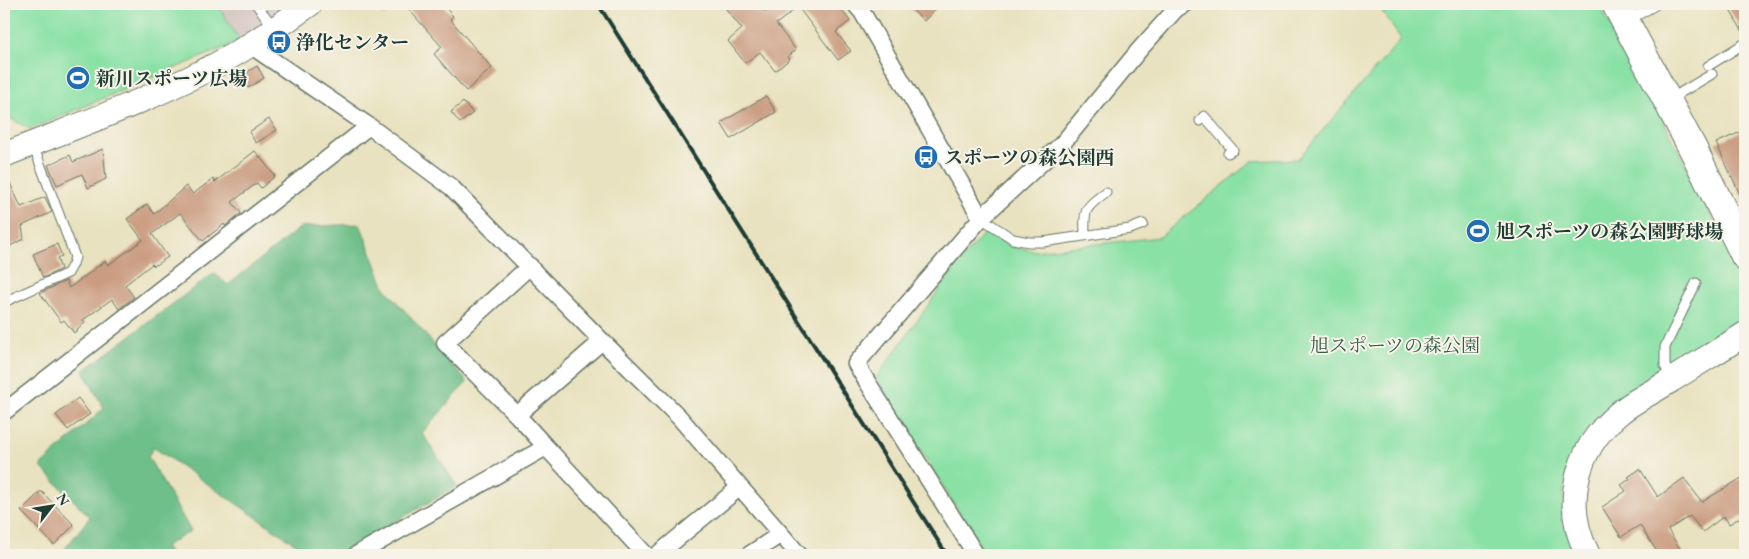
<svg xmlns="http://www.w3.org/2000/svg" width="1749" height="559" viewBox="0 0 1749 559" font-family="'EB Garamond','Noto Serif JP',serif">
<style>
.industrial{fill:#d0c0bc}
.green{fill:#89e1a5;stroke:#548f6c}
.forest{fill:#6ebf8a;stroke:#467e5f}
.building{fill:#ca9c81}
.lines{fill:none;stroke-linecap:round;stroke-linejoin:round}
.lane-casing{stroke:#667765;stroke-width:11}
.street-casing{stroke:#667765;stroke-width:19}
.secondary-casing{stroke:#667765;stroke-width:26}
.highway-casing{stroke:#667765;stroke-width:30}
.lane{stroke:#fff;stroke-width:9}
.street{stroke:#fff;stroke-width:16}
.secondary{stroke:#fff;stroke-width:24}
.highway{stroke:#fff;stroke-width:28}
.rail{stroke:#1f3d34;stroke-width:4}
.labels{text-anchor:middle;stroke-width:4;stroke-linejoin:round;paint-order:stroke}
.poi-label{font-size:19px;font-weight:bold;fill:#1f3d34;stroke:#f7f3e8;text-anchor:start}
.park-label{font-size:19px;fill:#345e4b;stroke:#f7f3e8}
</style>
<rect width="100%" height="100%" fill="#f7f3e8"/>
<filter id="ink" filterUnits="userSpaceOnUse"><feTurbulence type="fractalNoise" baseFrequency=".02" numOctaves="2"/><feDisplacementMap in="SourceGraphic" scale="10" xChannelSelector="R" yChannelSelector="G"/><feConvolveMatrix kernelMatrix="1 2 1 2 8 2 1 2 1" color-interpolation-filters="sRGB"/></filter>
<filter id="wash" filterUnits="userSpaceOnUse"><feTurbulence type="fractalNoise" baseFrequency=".0096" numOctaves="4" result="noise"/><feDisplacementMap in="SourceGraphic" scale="20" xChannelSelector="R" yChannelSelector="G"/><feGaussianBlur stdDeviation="1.12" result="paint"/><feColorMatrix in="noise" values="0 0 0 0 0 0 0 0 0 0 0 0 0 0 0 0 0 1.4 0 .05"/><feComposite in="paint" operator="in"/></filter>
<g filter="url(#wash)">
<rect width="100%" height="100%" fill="#e9e2c0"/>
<path class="industrial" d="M217 4H296L240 41Z"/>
<path class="green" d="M4 4H217L240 41 30 129 4 115Z
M1377 4H1598L1642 78 1745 284V326L1572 457 1563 493 1567 533 1576 555H986L876 378 959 262 987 230 1009 246 1034 251 1160 237 1252 161 1298 159 1401 39Z"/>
<path class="forest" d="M360 224 385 288 467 382 422 433 457 486 338 555H312L153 447 148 457 191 531 165 546 170 555H60L90 517 40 466 104 408 83 371 214 273 228 285 301 227Z"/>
<g id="blocks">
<path class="building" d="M404 4H442L453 16 450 19 492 68 466 91 434 54 442 47Z
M722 4H759L765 11 774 4H837L850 21 836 32 851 51 838 60 798 7 776 24 796 50 787 57 790 59 775 71 760 52 745 63 728 41 742 29Z
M906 4H940L924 21Z
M1726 4H1745V35Z
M257 66 264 78 248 88 241 76Z
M766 96 776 112 731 139 721 123Z
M463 102 473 113 460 123 451 112Z
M269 119 277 130 256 143 249 132Z
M1745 130V205L1716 143Z
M103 149 106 179 88 188 82 174 57 185 48 165 70 155 73 162Z
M255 151 275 176 261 188 257 183 232 202 241 213 225 226 224 224 203 241 180 213 152 234 168 257 154 266 152 264 125 285 134 297 119 309 112 299 83 320 85 323 74 333 64 320 61 322 40 293 66 281 69 288 105 261 108 265 143 240 127 219 147 204 154 214 186 186 193 194 213 179 215 182Z
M4 170 21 207 45 197 52 212 22 226 24 239 4 249Z
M57 244 62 256 57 258 61 269 43 278 33 254Z
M78 398 90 414 68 430 56 415Z
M1640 469 1658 497 1684 478 1702 502 1745 476V515L1729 524 1724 516 1703 532 1690 516 1668 530 1684 555H1659L1640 525 1621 537 1602 507 1626 491 1621 485 1630 479 1628 477Z
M41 491 74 525 54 545 21 511Z"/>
</g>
</g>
<g filter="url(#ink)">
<use href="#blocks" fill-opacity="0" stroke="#667765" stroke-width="1"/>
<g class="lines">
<g class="lane-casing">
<path id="lane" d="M256 4 275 29
M382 4 383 7
M1627 21 1657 4
M1708 66 1742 45
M1670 99 1712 74
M1200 121 1204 116 1233 150 1228 153
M981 218 1013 239 1029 242H1043L1130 229 1143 224
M1085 236C1084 208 1084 209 1106 192
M4 302 68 273 73 264 75 257 33 145
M1672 380 1665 366V347L1696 283"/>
</g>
<g class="street-casing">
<path id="street" d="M855 4 862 12 981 218
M250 45 369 126 451 187 602 341 679 417 799 555
M4 412 369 126
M517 415 602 341
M546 447 646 555
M356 555 546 447 517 415 445 343 530 266
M657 555 740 487
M749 555 781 534
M976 555 856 364 981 218 1062 144 1140 49 1176 9 1184 4"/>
</g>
<g class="secondary-casing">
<path id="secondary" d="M4 155C71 128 140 104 204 71 242 52 276 28 310 4
M1588 555C1562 505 1575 450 1618 414 1633 401 1653 392 1670 381 1695 365 1720 350 1745 334"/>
</g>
<g class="highway-casing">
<path id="highway" d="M1616 4 1694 151 1745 256"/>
</g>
<use href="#lane" class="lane"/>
<use href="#street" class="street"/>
<use href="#secondary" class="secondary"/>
<use href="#highway" class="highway"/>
<path class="rail" d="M598 4 947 555"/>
</g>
</g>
<defs>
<g id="bus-disc" transform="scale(1.25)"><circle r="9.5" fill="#1f6fb2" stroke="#f7f3e8"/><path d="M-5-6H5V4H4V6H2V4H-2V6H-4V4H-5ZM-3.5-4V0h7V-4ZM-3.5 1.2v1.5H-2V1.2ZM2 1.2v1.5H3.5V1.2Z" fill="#fff"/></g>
<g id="stadium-disc" transform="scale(1.25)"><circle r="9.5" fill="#1f6fb2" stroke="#f7f3e8"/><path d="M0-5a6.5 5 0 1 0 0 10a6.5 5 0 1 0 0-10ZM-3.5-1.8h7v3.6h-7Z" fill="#fff"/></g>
</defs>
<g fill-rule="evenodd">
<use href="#bus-disc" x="279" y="42"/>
<use href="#stadium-disc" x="78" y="78"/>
<use href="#bus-disc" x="926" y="157"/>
<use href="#stadium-disc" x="1478" y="231"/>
</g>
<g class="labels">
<g class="poi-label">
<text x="296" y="49">浄化センター</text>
<text x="96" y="85">新川スポーツ広場</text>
<text x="944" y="164">スポーツの森公園西</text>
<text x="1496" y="238">旭スポーツの森公園野球場</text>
</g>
<g class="park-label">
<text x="1395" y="352">旭スポーツの森公園</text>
</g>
</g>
<rect width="1749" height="559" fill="none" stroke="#f7f3e8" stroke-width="20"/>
<g transform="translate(52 506) rotate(59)" stroke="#f7f3e8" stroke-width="4" paint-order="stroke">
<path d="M0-4L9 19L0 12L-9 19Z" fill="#1f3d34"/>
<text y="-8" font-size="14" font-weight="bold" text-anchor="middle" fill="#1f3d34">N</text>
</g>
</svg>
